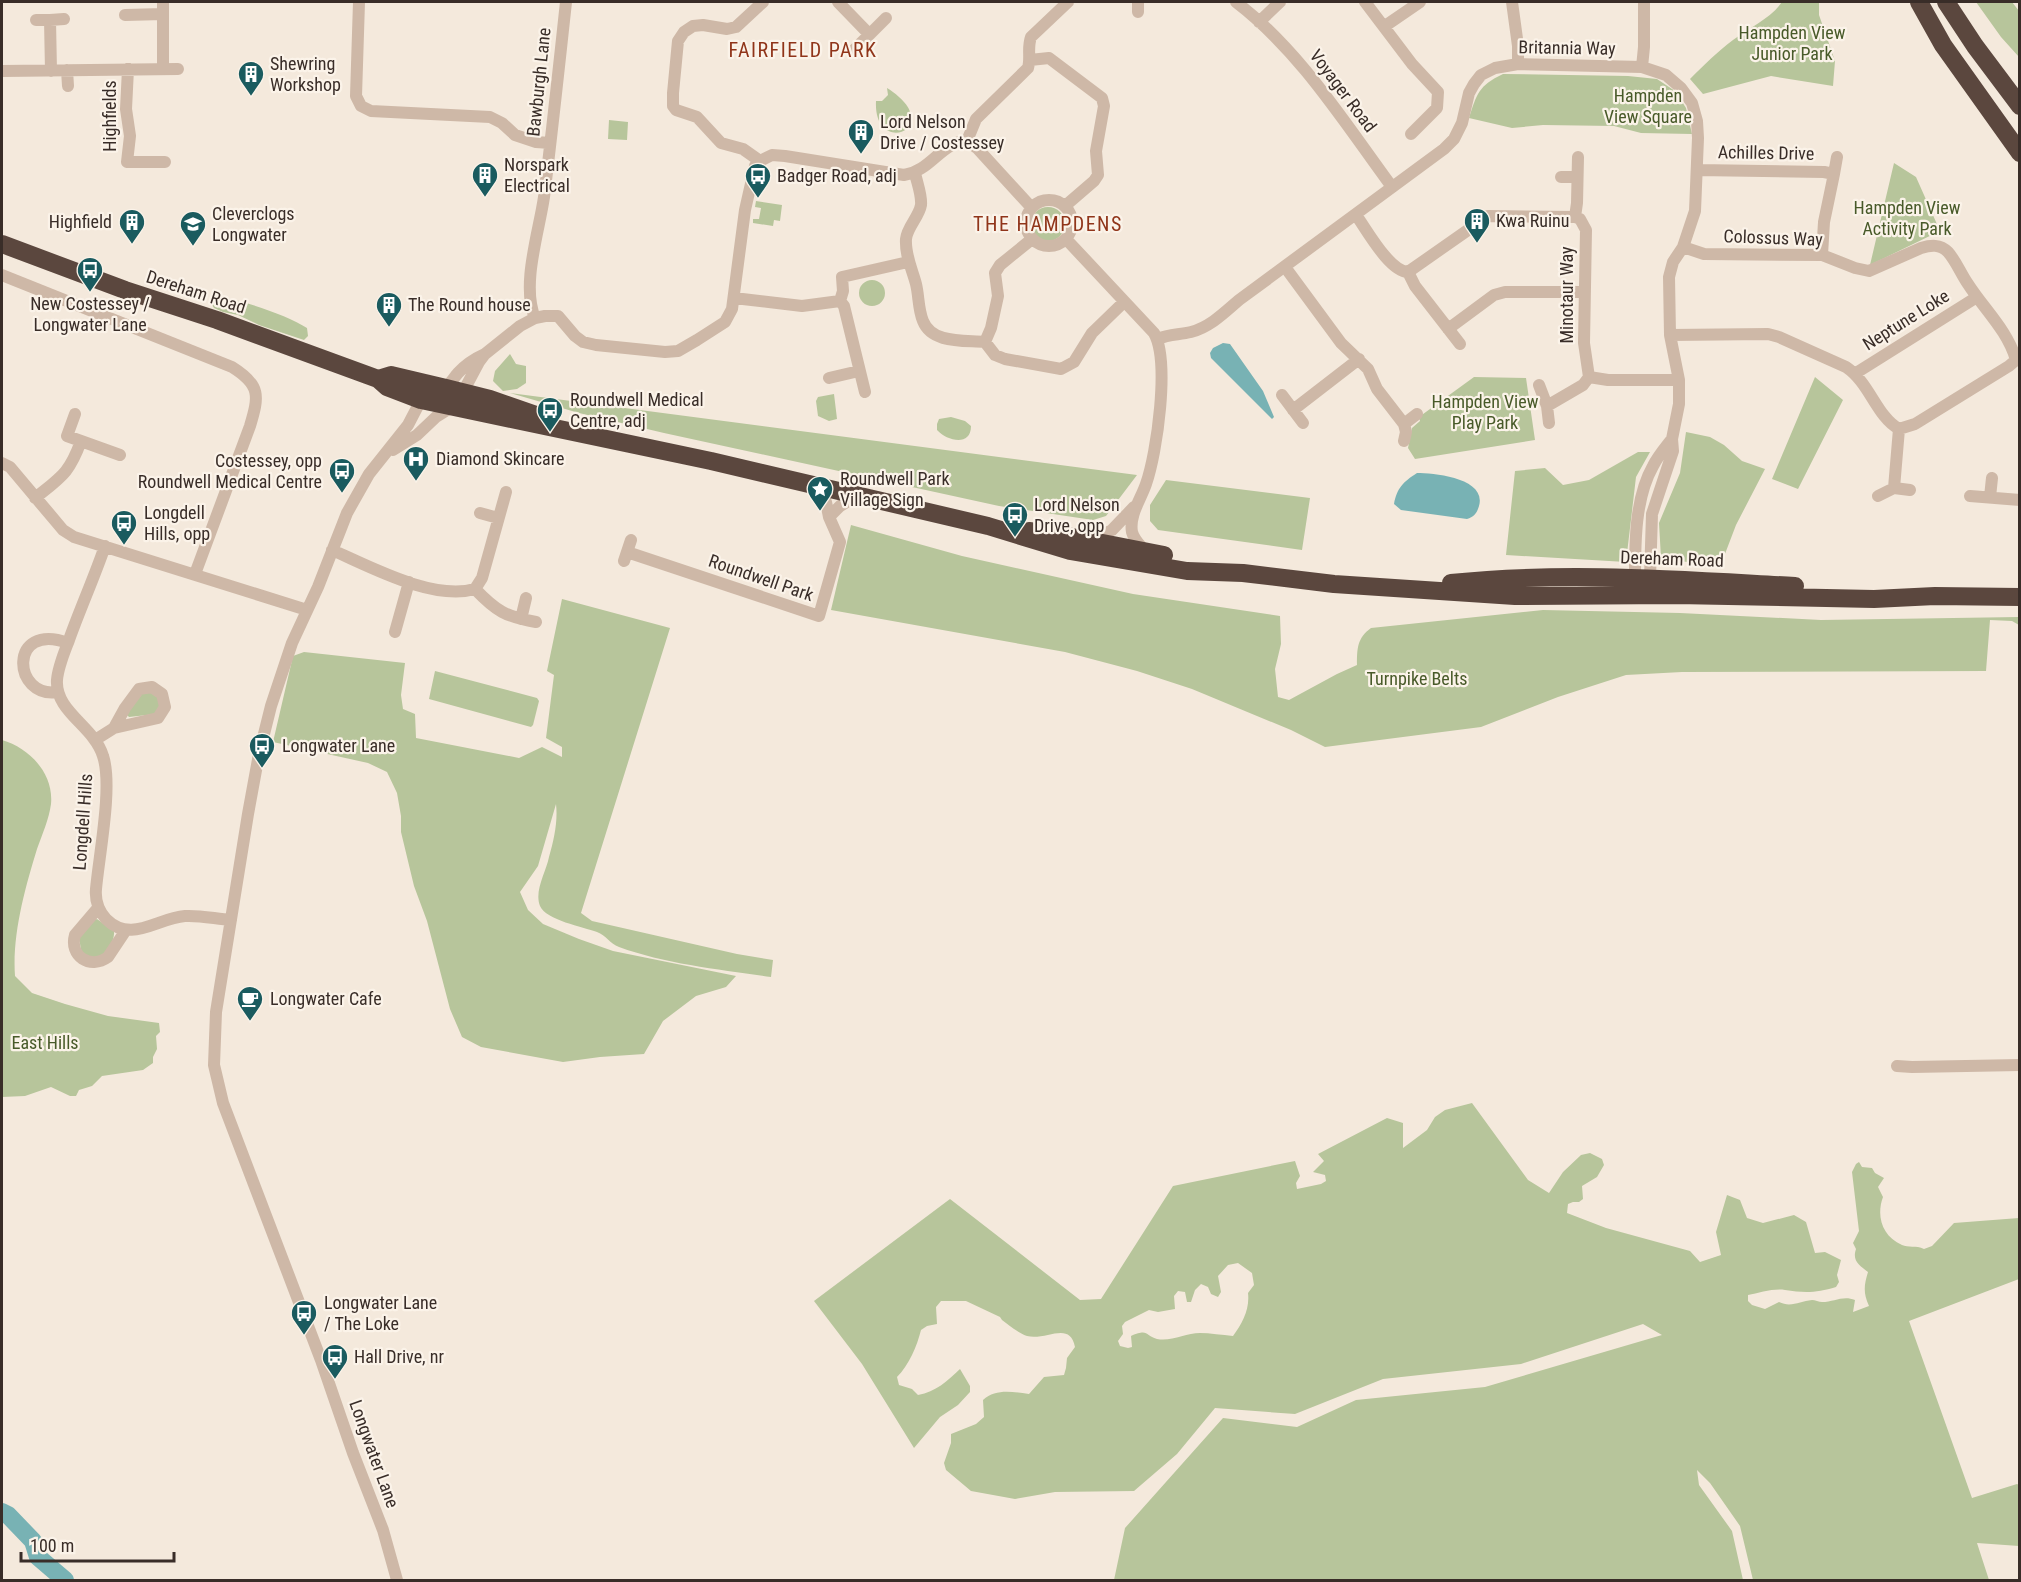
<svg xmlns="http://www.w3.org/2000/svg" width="2021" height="1582" viewBox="0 0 2021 1582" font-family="'Roboto Condensed',sans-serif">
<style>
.green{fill:#b7c59b;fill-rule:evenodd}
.water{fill:#78b2b4}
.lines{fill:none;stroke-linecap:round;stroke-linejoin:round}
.river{stroke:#78b2b4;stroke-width:18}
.minor{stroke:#ceb8a7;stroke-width:12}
.highway{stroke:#5b473e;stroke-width:18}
.labels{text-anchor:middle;stroke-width:4.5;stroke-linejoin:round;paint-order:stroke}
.park-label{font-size:18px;fill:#485a29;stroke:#fbf3e9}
.street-label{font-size:18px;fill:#392d28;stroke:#fbf3e9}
.poi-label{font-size:18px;fill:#392d28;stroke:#fbf3e9;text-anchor:start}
.neighbourhood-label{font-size:20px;letter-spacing:1.5px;fill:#90351a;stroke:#fbf3e9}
</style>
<rect width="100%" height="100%" fill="#f4e9dc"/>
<path class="green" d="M1782 2H1819V15L1835 61 1833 86 1771 76 1703 94 1690 79C1704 65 1717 52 1733 40 1750 27 1770 19 1782 2Z
M1976 2H2012L2019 11V57L2001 37Z
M1503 74 1628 76 1657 79 1675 91 1686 108 1692 134 1641 133 1614 126 1543 125 1512 128 1469 118C1477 94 1478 86 1503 74Z
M887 88C949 127 873 159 876 101H882L888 95Z
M609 120 628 122 627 140 608 139Z
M1894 163 1916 177 1940 231 1870 265Z
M756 201 782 205 780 221 774 220 773 226 753 223V219H759L761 208 755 207Z
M1031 224a17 17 0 1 1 34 0a17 17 0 1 1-34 0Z
M859 293a13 13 0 1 1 26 0a13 13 0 1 1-26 0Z
M215 296C239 299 287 315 307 328L308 336 304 340 259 325 238 315 223 312 214 308 210 302V298Z
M510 354 516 364 526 366V383L517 389 503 391 493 381 495 371Z
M1474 377 1526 378 1535 440 1415 459 1408 448 1412 428 1420 421 1419 417Z
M1815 377 1843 400 1798 489 1772 479Z
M510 393 1137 475 1106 516 1093 520 999 506 664 433 579 413Z
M834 394 837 419 829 421 818 416 816 401 818 397Z
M951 417 965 421 971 426C971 447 947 441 937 430V424L939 419Z
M1686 432 1710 437 1724 445 1742 461 1765 469 1736 525 1720 567 1661 558 1659 523 1680 473Z
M1638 452H1650L1636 477 1626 562 1506 555 1515 471 1545 468 1563 485 1589 480Z
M1166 480 1310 498 1302 550 1158 530 1150 521V505Z
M851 525 962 556 1133 594 1280 616 1281 644 1275 669 1278 697 1289 700 1337 674 1357 665C1357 649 1357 638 1371 628L1543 610 1680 613 1821 620 2019 617V625L2012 621 1990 620 1986 671 1682 672 1626 675 1558 697 1481 727 1325 747 1291 730 1192 689 1137 671 1065 652 831 610Z
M562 599 670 628 581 913 592 921 737 954 773 960 771 977C723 970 665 964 619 947 610 944 606 935 597 932 583 927 546 920 540 906 534 891 546 872 549 857 554 840 558 821 556 804L538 866 520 892 528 910 543 924 579 939 613 951 736 976 726 987 696 996 663 1021 644 1054 600 1057 563 1062 481 1047 462 1037 450 1009 427 921 414 886 401 832V816L397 793 387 772 368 763 273 742 293 656 304 652 405 663 401 695 403 709 415 714 416 738 519 758 542 747 562 757V747L546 738 554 675 547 671Z
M435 671 537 698 539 701 533 725 531 727 429 699Z
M148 691 158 697 160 706 156 714 129 717 127 715 138 694Z
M2 740C29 748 54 773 51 804 49 819 42 835 37 849 25 888 12 935 15 976L32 993 65 1004 108 1016 159 1023 160 1032 156 1036 157 1049 153 1057V1063L143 1070 102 1076 92 1086 79 1090 76 1096H70L51 1087 25 1096 2 1097Z
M97 919 114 931C115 943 104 960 90 957 87 956 84 953 81 951L79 936 92 921Z
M1472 1103 1528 1180 1549 1193 1563 1172 1581 1155 1590 1153 1602 1159 1604 1165 1597 1177 1582 1186 1583 1199 1579 1202H1573L1568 1204 1567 1213 1606 1228 1690 1251 1700 1262 1721 1255 1716 1232 1727 1195 1740 1200 1747 1218 1763 1223 1794 1215 1806 1222 1815 1253 1825 1252 1841 1260 1837 1275 1839 1282 1836 1287C1817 1293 1804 1293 1785 1290 1774 1288 1759 1293 1748 1295V1301L1752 1305 1765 1309 1779 1302C1791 1308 1800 1301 1812 1300 1815 1300 1819 1302 1822 1302 1834 1302 1843 1295 1855 1300L1853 1312 1869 1306C1863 1293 1864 1285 1868 1272 1859 1265 1852 1261 1856 1249L1853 1243 1859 1231 1852 1172 1856 1164 1859 1162 1862 1167 1872 1168 1875 1173 1884 1178 1878 1187 1883 1197C1876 1216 1882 1236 1902 1245 1908 1248 1916 1245 1924 1249L1932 1246 1954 1223 2019 1218V1279L1909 1321 1972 1498 2017 1484 2019 1485V1546L1977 1543 1989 1580H1753L1740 1526 1710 1483 1697 1470 1699 1485 1732 1531 1743 1580H1114L1125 1528 1223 1418 1297 1427 1356 1400 1485 1387 1662 1335 1643 1324 1521 1364 1383 1379 1295 1414 1215 1408 1177 1454 1134 1491 1055 1492 1015 1499 971 1491 946 1470 944 1463 951 1443V1434L976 1424 984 1417 983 1400C996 1388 1013 1392 1029 1394L1044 1377 1064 1375 1066 1368 1067 1358 1075 1347C1070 1320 1046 1341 1027 1336 1018 1333 1009 1325 1002 1320L1000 1317 966 1301H941L936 1307 937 1324 927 1326 921 1330C917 1346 909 1365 897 1377L899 1385 912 1389 918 1395C936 1392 947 1381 960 1369L970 1386V1392L958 1405 940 1417 914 1448 862 1364 814 1301 950 1199 1080 1300 1101 1299 1173 1186 1295 1161 1300 1176 1296 1183 1297 1189 1321 1184 1326 1181 1325 1175 1313 1172 1324 1161 1318 1154 1387 1118 1403 1123V1148L1427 1130 1435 1117 1445 1110ZM1238 1263 1252 1273 1254 1285 1248 1293C1250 1309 1242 1324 1233 1336 1222 1335 1210 1333 1200 1333 1186 1333 1171 1342 1157 1339 1145 1336 1149 1328 1131 1336L1132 1347 1128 1348 1120 1346 1118 1341 1123 1334 1122 1326 1125 1322 1149 1310 1158 1312 1175 1309 1174 1296 1178 1291 1185 1292 1187 1302H1191L1195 1290 1201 1284 1208 1287 1211 1294 1218 1297 1221 1292 1218 1276 1228 1265Z"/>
<path class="water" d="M1223 343 1230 344 1263 391 1274 417 1272 419 1211 358 1210 353 1213 348Z
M1417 473C1434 473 1487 478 1479 506 1477 513 1474 517 1467 519L1401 510 1394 504C1397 488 1403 482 1417 473Z"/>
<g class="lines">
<path class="river" d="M2 1512 8 1515 33 1541 38 1557 65 1580"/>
<path class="minor" d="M359 2 356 96 361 106 371 111 490 117 502 123 515 135 536 142 550 143
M838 2 869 34
M1138 2V12
M1236 2C1300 51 1344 122 1392 187
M1365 2 1412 64 1438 92 1437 108 1411 134
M1512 2 1518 46V64
M125 15 163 14
M36 20H50L51 71
M50 20 64 19
M1259 22 1280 2
M1385 26 1420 2
M853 51 886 18
M1030 60 1049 58 1102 98 1104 106 1096 151 1098 175 1094 181 1065 206
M1642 67 1644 47V2
M128 69 126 109 130 136 127 162H165
M163 69V2
M67 70 68 86
M2 71 178 69
M967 141 976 119 1028 68C1031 58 1027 48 1031 37L1068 2
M760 161 743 149 721 143 697 117 676 110 673 106V93L678 41 684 32 693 26 703 25 727 29 736 27 763 2
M1697 170 1824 172 1834 174 1824 222 1822 255
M915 173C917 183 922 195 921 205 919 217 907 227 906 239 905 255 912 269 916 284 919 296 918 309 923 321 932 344 964 340 985 342
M1834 174 1837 157
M1561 177H1577
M1026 223a23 23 0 1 1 46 0a23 23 0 1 1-46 0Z
M1356 215C1367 230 1389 271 1408 272L1488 216 1575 217 1580 219 1586 230 1584 343 1589 377 1608 380H1679
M1575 217 1577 203 1578 157
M1032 239 1000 265 995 273 998 296 991 328 985 342 995 355 1005 359 1061 369 1074 362 1092 333 1124 302
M1066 239 1154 333C1170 361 1157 453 1146 484 1141 499 1129 515 1132 532 1134 540 1140 545 1145 551
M1285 267 1341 343 1368 369 1377 389 1404 424 1406 432 1404 441
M1408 272 1415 286 1460 344
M2 275 232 367C261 385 259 396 250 426L195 574
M734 298 802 306 840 301
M840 301 844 306 865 392
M840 301 843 291 842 277 908 262
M535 318C521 285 539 232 544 197 552 132 559 67 566 2
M1448 329 1494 295 1505 292H1584
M1670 335 1768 334 1779 337 1846 367C1870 383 1876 416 1899 429L1915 424 2009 366 2016 360C2008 331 1984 309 1968 284 1961 274 1956 261 1948 252 1940 244 1931 245 1921 248L1869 271 1855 268 1822 255 1704 254 1683 247
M1158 339C1169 334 1179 335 1191 332 1210 327 1224 313 1239 300L1444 149 1454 139 1462 123 1469 93 1474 84 1481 75 1495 68 1518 64 1642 67 1666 75 1681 88 1692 103 1697 121 1698 138 1695 211 1683 247 1673 262 1669 277 1670 335 1679 380V404L1672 439 1673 451 1652 514 1650 578
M1856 373 1977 297
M829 378 859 371
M1539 385 1547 406 1549 423
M441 390C449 387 452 380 458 373 466 364 474 359 485 354
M1282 395 1303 423
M1547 406 1583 385 1589 377
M1293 410 1359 359
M75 414 67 436 81 441
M1404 424 1417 414
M393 450 417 435 436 417 452 407 463 392 479 362 485 354 520 326 535 318 545 316H558L575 336 583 342 596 345 665 352 678 351 697 340 725 322 732 309 745 210 755 166 760 161 772 155 785 156 904 175C931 171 942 141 967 141L977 148 1031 207
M2 463 10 467 63 530 74 537 307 610
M1894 488 1910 490
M1878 496 1894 488 1899 429
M1970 496 2020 500
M1990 497 1992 478
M35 498C61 477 69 474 81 441L120 455
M480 513 498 518
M829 517 840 506 857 496
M1092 540 1112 530 1134 507
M105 546C94 578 80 609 69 640 64 653 58 667 57 680 55 712 94 726 103 756 113 786 99 855 96 889 95 900 98 910 106 919 131 944 157 918 185 916 200 915 216 919 231 920
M332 550C371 567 433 601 475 589L482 578 506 492
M627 552 631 540
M624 561 627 552 819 616 840 542 829 517 826 502 815 487
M1635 578C1635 542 1635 498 1653 466 1658 456 1665 448 1672 439
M475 589C496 611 506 617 536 622
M521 619 526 598
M395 632 409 582
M58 692C12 699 8 621 68 643
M95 740 114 728 158 718 165 707 162 694 152 687 139 689 125 708 114 728
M98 908 75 935C69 956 90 970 108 957L126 930
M1897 1066 1912 1067 2020 1065
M397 1580 383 1530 353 1453 321 1360 223 1103 214 1065 216 1012 248 814 259 754 271 706 292 643 318 587 347 513 369 474 408 425 421 400 425 398"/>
<path class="highway" d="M1919 2 1943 45 2020 153
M1946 2 1975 46 2020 106
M2 244 125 290 217 320 378 379 387 387 421 400 711 461 988 526 1070 551 1187 571 1243 573 1334 584 1515 596 1677 595 1874 599 1935 596 2020 597
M378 379 391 375 446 388 490 399 536 415
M1029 531 1072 537 1164 555
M1451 583C1566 571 1681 580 1795 586"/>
</g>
<defs>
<g id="building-pin" transform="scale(1.35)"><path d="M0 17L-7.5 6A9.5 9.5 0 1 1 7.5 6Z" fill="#1a5b5f" stroke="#fbf3e9"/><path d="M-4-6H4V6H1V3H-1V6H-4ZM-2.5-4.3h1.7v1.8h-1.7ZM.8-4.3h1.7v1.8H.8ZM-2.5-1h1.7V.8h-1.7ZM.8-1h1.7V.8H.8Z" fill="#fff"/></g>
<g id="bus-pin" transform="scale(1.35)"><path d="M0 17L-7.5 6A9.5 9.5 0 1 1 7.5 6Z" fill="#1a5b5f" stroke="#fbf3e9"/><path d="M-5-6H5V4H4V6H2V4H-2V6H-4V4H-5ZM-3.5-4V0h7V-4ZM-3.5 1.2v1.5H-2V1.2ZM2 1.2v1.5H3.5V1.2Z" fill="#fff"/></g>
<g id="school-pin" transform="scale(1.35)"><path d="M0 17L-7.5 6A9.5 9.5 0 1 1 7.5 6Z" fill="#1a5b5f" stroke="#fbf3e9"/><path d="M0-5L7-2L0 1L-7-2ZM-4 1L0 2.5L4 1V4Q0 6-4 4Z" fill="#fff"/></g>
<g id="hospital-pin" transform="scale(1.35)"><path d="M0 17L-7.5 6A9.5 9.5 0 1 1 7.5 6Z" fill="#1a5b5f" stroke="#fbf3e9"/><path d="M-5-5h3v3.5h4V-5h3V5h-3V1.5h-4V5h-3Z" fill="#fff"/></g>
<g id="sight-pin" transform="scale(1.35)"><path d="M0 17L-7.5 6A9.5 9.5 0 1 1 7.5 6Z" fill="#1a5b5f" stroke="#fbf3e9"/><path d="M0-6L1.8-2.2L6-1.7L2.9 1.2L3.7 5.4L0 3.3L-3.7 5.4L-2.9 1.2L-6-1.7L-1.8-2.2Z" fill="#fff"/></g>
<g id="cafe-pin" transform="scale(1.35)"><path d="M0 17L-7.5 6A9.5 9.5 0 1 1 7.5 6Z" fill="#1a5b5f" stroke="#fbf3e9"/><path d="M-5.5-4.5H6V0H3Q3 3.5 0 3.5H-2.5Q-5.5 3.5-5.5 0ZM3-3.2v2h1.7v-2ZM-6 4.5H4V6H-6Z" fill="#fff"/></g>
</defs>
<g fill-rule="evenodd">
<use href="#building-pin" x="251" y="74"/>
<use href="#building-pin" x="861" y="132"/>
<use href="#building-pin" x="485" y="175"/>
<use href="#bus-pin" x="758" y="176"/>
<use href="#building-pin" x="1477" y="221"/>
<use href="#building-pin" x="132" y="222"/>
<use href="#school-pin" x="193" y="224"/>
<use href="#bus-pin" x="90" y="270"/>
<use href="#building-pin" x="389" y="305"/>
<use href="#bus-pin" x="550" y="410"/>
<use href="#hospital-pin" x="416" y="459"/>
<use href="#bus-pin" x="342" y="471"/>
<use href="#sight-pin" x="820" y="489"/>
<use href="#bus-pin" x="1015" y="515"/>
<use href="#bus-pin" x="124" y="523"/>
<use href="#bus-pin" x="262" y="746"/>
<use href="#cafe-pin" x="250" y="999"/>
<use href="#bus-pin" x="304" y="1313"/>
<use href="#bus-pin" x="335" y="1357"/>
</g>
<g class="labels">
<g class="park-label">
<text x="1792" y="39">Hampden View<tspan x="1792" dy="21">Junior Park</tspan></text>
<text x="1648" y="102">Hampden<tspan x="1648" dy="21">View Square</tspan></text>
<text x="1907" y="214">Hampden View<tspan x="1907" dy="21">Activity Park</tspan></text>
<text x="1485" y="408">Hampden View<tspan x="1485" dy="21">Play Park</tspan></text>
<text x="1417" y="685">Turnpike Belts</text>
<text x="45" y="1049">East Hills</text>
</g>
<g class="street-label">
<text transform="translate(1567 48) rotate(1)" y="6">Britannia Way</text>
<text transform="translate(539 82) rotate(-84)" y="6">Bawburgh Lane</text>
<text transform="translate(1343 91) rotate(53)" y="6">Voyager Road</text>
<text transform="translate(110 116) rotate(-90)" y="6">Highfields</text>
<text transform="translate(1766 153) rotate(1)" y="6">Achilles Drive</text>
<text transform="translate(1773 238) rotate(2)" y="6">Colossus Way</text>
<text transform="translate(196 292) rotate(18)" y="6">Dereham Road</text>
<text transform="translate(1567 295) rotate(-90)" y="6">Minotaur Way</text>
<text transform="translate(1906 320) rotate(-32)" y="6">Neptune Loke</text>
<text transform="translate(1672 559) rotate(2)" y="6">Dereham Road</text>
<text transform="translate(761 578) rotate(19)" y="6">Roundwell Park</text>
<text transform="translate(83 822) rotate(-86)" y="6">Longdell Hills</text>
<text transform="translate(374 1454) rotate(70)" y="6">Longwater Lane</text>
</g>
<g class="poi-label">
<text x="270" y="70">Shewring<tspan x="270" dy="21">Workshop</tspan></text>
<text x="880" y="128">Lord Nelson<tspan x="880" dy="21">Drive / Costessey</tspan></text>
<text x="504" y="171">Norspark<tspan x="504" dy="21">Electrical</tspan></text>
<text x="777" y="182">Badger Road, adj</text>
<text x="212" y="220">Cleverclogs<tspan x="212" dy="21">Longwater</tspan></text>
<text x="1496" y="227">Kwa Ruinu</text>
<text x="112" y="228" text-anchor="end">Highfield</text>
<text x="90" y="310" text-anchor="middle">New Costessey /<tspan x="90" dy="21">Longwater Lane</tspan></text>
<text x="408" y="311">The Round house</text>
<text x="570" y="406">Roundwell Medical<tspan x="570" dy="21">Centre, adj</tspan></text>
<text x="436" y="465">Diamond Skincare</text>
<text x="322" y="467" text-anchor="end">Costessey, opp<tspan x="322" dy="21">Roundwell Medical Centre</tspan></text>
<text x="840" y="485">Roundwell Park<tspan x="840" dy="21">Village Sign</tspan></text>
<text x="1034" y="511">Lord Nelson<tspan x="1034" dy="21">Drive, opp</tspan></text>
<text x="144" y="519">Longdell<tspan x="144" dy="21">Hills, opp</tspan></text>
<text x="282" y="752">Longwater Lane</text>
<text x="270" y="1005">Longwater Cafe</text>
<text x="324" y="1309">Longwater Lane<tspan x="324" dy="21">/ The Loke</tspan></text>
<text x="354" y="1363">Hall Drive, nr</text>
</g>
<g class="neighbourhood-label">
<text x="803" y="57">FAIRFIELD PARK</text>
<text x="1048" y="231">THE HAMPDENS</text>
</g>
</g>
<rect width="2021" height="1582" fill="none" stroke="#392d28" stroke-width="6"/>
<path d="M21 1552v9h153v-9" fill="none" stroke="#392d28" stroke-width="3"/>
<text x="30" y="1552" font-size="18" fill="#392d28" stroke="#fbf3e9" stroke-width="4.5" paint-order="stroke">100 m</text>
</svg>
